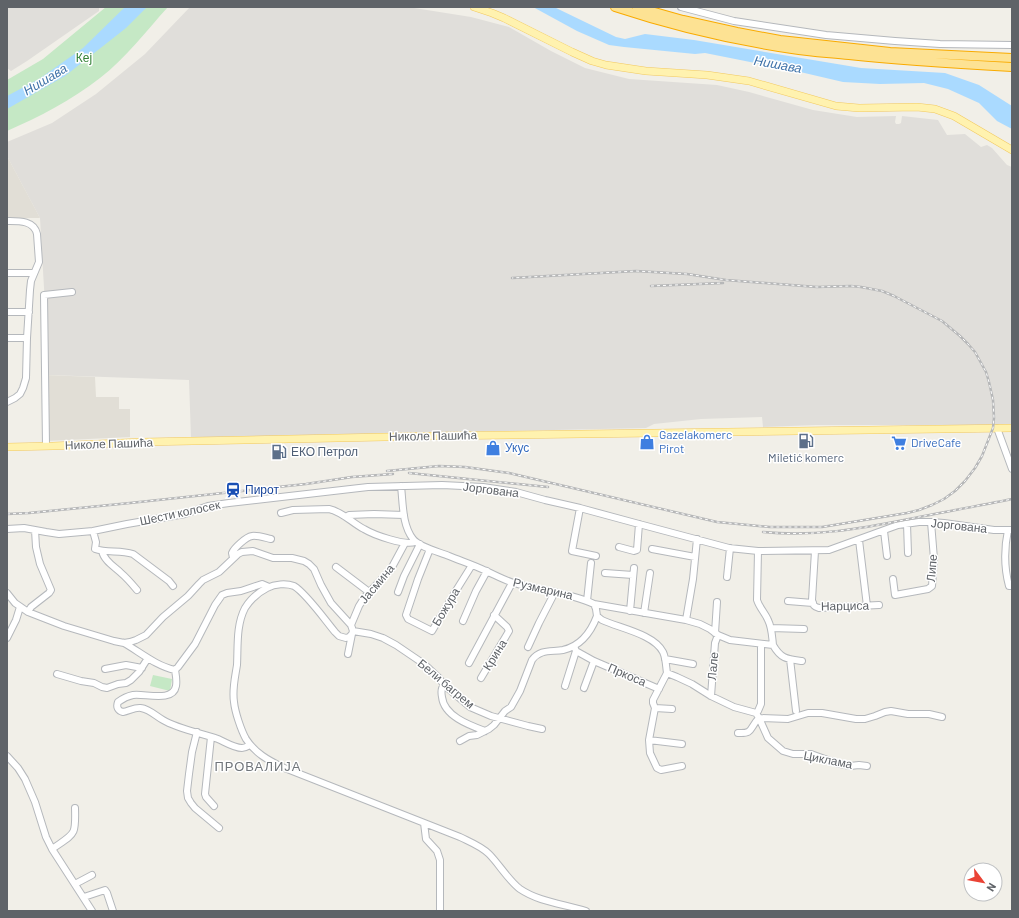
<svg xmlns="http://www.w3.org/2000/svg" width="1019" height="918" viewBox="0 0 1019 918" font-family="Barlow,sans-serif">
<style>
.industrial{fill:#e0deda}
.education{fill:#e1ded6}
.green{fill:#c5e8c5}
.water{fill:#aadaff}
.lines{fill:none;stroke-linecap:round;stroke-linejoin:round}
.minor-casing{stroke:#b5b8bc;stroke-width:8}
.major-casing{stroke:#f2c960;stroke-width:8}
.highway-casing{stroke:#f9ab00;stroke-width:10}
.minor{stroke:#fff;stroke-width:6}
.major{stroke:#fff2af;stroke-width:7}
.highway{stroke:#fde293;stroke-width:8}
.rail-casing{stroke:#b6b7b8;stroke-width:2.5}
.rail{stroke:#fff;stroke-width:1;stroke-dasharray:3;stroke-linecap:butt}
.labels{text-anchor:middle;stroke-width:3;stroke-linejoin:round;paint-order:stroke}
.park-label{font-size:12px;fill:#348238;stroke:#fff}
.shop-label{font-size:12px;fill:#366cbe;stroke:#fff;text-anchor:start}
.street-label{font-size:12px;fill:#5f6368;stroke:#fff}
.service-label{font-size:12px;fill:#4e5e75;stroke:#fff;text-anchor:start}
.transit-label{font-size:12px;fill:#164399;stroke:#fff;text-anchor:start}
.water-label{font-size:13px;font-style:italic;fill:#4174aa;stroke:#fff}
.neighbourhood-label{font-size:13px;letter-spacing:1px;fill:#70757a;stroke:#fff}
</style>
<rect width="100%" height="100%" fill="#f1efe8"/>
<path class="industrial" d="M7 7H99V11L27 61 11 71 7 68Z
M190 7H408L471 17 509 27 551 51 585 68 629 79 717 85 749 92 813 110 857 117 896 116 895 122 896 124H899L901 123 902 116 938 120 947 135 965 134 981 147 987 145 992 148 1007 165 1012 167V425H816L763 427 762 417 701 419 654 424 646 428 191 438 189 380 49 375 40 218 7 156V142L52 123 96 94 145 54Z"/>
<path class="education" d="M7 156 40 218H7Z
M45 375 95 377 96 397H119V409H130V437L46 441Z"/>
<path class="green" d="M106 7H168C146 31 126 58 100 78 72 100 39 117 7 131V80L43 59Z
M153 675 172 679 170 691 150 686Z"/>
<path class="water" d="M125 7H147L126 28 65 76 7 109V96L39 79 83 48Z
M533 7H554L616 37 625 39 645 34 694 40 861 68 945 73 979 85 1012 106V129L997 121 979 103 948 89 924 83 880 84 843 82 796 71 705 53 695 54 624 47 609 45 577 31Z"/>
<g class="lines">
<g class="minor-casing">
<path id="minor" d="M681 7 734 21 826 35 895 41 940 44 1012 45
M7 221C18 221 34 220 37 234L39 262 31 281 30 290 27 338 26 378 23 388 20 394 15 398 7 402
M7 273H34
M7 312H29
M7 338H27
M997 428 1012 469
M46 446 44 295 72 292
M401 486C403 503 402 525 413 539 419 547 439 552 449 556 461 561 474 565 486 571 495 575 504 580 514 583 540 591 568 592 594 604L596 609 597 616 602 620C619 628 654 634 663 652 666 658 666 667 667 673L677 677 692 684 711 696 734 707 756 713 759 718 768 738 783 751 793 754H811L836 763 850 766 859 765 867 766
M580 508 572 551 596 556
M281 513 293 510 329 509C343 512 352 523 364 529 374 535 405 546 415 542
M346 517 349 515 374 514 404 515
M907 524 908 553
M7 529 24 528 46 532 59 534 93 531 127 524 185 514 208 506 229 503 368 487 442 485 483 487 516 492 545 500 580 508 639 524 729 548 758 551 829 550 898 525 919 522H931L944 523 994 530H1012
M1008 530C1004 549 1004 567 1009 586H1012
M93 531 96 542 95 549C107 553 120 550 133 554L169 581 173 586
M884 531 887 556
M859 540 867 606
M619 547 634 551 637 550 639 524
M430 549 418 579 406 615 408 619 432 631 457 589 472 565
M652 549 695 557
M102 551C104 561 115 567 121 573 127 578 132 584 137 590
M758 551 757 600C759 607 765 613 768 620 772 628 772 636 773 645
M815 551 812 600C813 605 814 607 819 608L879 605
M233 558 232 553C234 548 246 537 252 536 257 535 266 538 271 539
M336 567 369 592
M605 573 633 575
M727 577 730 548
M893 579 895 595 928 589 932 586 934 559 931 522
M398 592 404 576 420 544
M7 593 15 603 28 612 64 626 114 641 124 643 130 642 136 640 146 635 163 617 188 596 199 584 203 580 219 572 238 554 242 552 253 551 273 558H292L304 561 309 564 314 569 321 585 331 603 351 625 353 631 352 634 349 637 346 638 339 636 335 632C325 620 306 593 294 586 286 583 275 584 267 588 259 592 250 600 245 608 236 625 238 647 237 665 235 678 232 689 234 702 235 712 241 730 246 739 255 753 268 760 282 767L460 837C470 842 481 846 489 854 499 864 509 881 520 889 539 902 564 904 586 911
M587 601 591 563
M788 601 813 603
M594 604 686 620 700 624 710 629 718 635 730 640 773 645C781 659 787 659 802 661
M630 611 634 568
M28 612 31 607 49 593 51 590 40 564 36 547 35 530
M644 613 650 573
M686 620 693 579 697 539
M463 621 476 591 487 571
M351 625 359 606 364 598 391 569 405 543
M771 628 804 629
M353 631 371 634 383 638 396 645 424 664 439 678 444 685 470 707 491 716 528 726 542 729
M715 633 717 602
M7 638 16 620 20 607
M124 643C140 652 156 666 175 670L178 667 195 644 215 605 222 595 227 593 241 591 262 584 269 587
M574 646 576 651 594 661 659 689
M528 647 539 623 555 592
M348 654 352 634
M665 659 693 664
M790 659 796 711
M469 663 512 583
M105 669 126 665 142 668
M175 670C176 676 177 680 176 686 173 703 144 693 133 695 128 696 122 699 118 702 116 707 118 711 123 712 129 711 135 707 141 708 149 709 156 716 163 720 178 729 201 733 218 739 225 742 234 748 242 748 245 748 248 746 250 745
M667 673 653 700V703L655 708 649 740 682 744
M57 674 81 681 94 683 102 687 107 688 118 684 126 683 131 680 139 672 148 658
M481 678 509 631 507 627 494 615
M444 685C441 688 441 692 442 697 444 716 469 725 485 731
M565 686 576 651
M584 688 594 661
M711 696 715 643 718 635
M655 708 672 709
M756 713 758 711 761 704V644
M197 732 192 752 189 774 187 791 188 798 191 803 195 808 219 828
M738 733C754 734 749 728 759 718L788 719 808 713H822L856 719H865L875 716 885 712 891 711 908 714H929L942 717
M211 737 205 794 206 797 214 806
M649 740 650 753 657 768 661 770 682 766
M460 741 469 736 477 735 489 729 494 725 505 711 511 707 520 691 532 660C540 649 551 652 563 650 581 646 591 632 597 616
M7 756 18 768 25 779 35 802 46 837 52 849 92 911
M424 823 426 839 437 851 440 860V911
M52 849C75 833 76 836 75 808
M75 884 92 875
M84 897 105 890 107 893 113 911"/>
</g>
<g class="major-casing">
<path id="major" d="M474 7 492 13 504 18 572 52 592 61 606 65 646 71 707 75 749 81 836 106 859 108 917 107 935 109 954 116 1012 150
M7 447 53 446 142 442 432 436 1012 428"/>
</g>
<g class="highway-casing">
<path id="highway" d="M615 7C672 26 732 40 792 49 810 52 830 53 849 55 903 61 957 64 1012 67
M637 7 683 20 737 32 780 40 890 52 1012 58"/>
</g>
<use href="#minor" class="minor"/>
<use href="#major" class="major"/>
<use href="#highway" class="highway"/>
<g class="rail-casing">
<path id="rail" d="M651 286 723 283
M387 471 439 466 465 467 509 473 717 522 770 527H822L907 513 919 510 932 505 944 499 955 491 965 481 975 468 982 456 993 428 994 418 993 400 989 382 986 372 975 352 968 344 960 336 942 321 894 296 882 291 861 287 851 286 817 287 726 280 687 274 636 271 512 278
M409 473 548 487
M7 514 29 513 130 503 306 484 352 477 393 474
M763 532C815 537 859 529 909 519 944 512 978 506 1012 499"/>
</g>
<use href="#rail" class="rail"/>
</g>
<defs>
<g id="fuel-bare" transform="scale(1.2)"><path d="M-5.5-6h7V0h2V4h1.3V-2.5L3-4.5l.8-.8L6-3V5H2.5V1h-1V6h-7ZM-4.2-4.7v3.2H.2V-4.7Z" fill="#5c6f8a" stroke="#fff" stroke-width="2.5" paint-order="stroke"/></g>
<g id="shop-bare" transform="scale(1.2)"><path d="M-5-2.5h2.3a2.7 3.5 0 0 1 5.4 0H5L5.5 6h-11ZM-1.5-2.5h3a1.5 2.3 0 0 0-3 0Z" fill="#3f7fe0" stroke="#fff" stroke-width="2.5" paint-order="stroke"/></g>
<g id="supermarket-bare" transform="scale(1.2)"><path d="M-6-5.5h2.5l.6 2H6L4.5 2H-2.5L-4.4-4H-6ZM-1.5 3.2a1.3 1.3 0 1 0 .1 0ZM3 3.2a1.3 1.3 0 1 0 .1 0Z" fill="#3f7fe0" stroke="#fff" stroke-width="2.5" paint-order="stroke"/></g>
<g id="station-bare" transform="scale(1.2)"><path d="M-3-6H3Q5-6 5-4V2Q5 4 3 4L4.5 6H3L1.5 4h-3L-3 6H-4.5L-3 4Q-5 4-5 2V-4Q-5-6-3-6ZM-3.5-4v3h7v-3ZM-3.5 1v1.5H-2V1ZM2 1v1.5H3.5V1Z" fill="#1a4fb4" stroke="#fff" stroke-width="2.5" paint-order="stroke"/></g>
</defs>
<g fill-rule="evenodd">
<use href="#fuel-bare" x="806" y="441"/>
<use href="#shop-bare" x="647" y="442"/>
<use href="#supermarket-bare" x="899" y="443"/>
<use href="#shop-bare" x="493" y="448"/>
<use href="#fuel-bare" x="279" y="452"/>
<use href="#station-bare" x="233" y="490"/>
</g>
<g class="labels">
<g class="park-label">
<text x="84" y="62">Кеј</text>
</g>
<g class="shop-label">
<text x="659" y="439">Gazelakomerc<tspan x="659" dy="14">Pirot</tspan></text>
<text x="911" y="447">DriveCafe</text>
<text x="505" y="452">Укус</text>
</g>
<g class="street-label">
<text transform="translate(433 436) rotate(-1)" y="4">Николе Пашића</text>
<text transform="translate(109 444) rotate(-2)" y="4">Николе Пашића</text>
<text transform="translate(491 490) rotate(7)" y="4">Јоргована</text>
<text transform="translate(180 513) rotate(-12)" y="4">Шести колосек</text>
<text transform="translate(959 526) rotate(6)" y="4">Јоргована</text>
<text transform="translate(932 568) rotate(-85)" y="4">Липе</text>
<text transform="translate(377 584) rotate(-50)" y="4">Јасмина</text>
<text transform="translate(543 589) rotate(13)" y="4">Рузмарина</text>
<text transform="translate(845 606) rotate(-1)" y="4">Нарциса</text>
<text transform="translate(446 607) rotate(-59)" y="4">Божура</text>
<text transform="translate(495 655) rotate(-58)" y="4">Крина</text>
<text transform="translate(713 666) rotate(-85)" y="4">Лале</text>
<text transform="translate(627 675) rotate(23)" y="4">Пркоса</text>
<text transform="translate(446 684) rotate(40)" y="4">Бели багрем</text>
<text transform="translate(828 760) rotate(11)" y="4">Циклама</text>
</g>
<g class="service-label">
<text x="291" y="456">ЕКО Петрол</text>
<text x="806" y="462" text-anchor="middle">Miletić komerc</text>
</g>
<g class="transit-label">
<text x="245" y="494">Пирот</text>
</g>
<g class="water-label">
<text transform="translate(778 64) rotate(10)" y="5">Нишава</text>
<text transform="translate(45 79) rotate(-31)" y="5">Нишава</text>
</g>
<g class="neighbourhood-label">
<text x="258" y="771">ПРОВАЛИЈА</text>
</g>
</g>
<rect width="1019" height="918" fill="none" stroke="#5f6368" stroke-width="16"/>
<g transform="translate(983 882) rotate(122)"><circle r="19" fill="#ffffff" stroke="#bfc1c3"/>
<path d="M0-3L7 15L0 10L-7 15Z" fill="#ea4335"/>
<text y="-6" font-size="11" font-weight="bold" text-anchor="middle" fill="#5f6368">N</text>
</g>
</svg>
